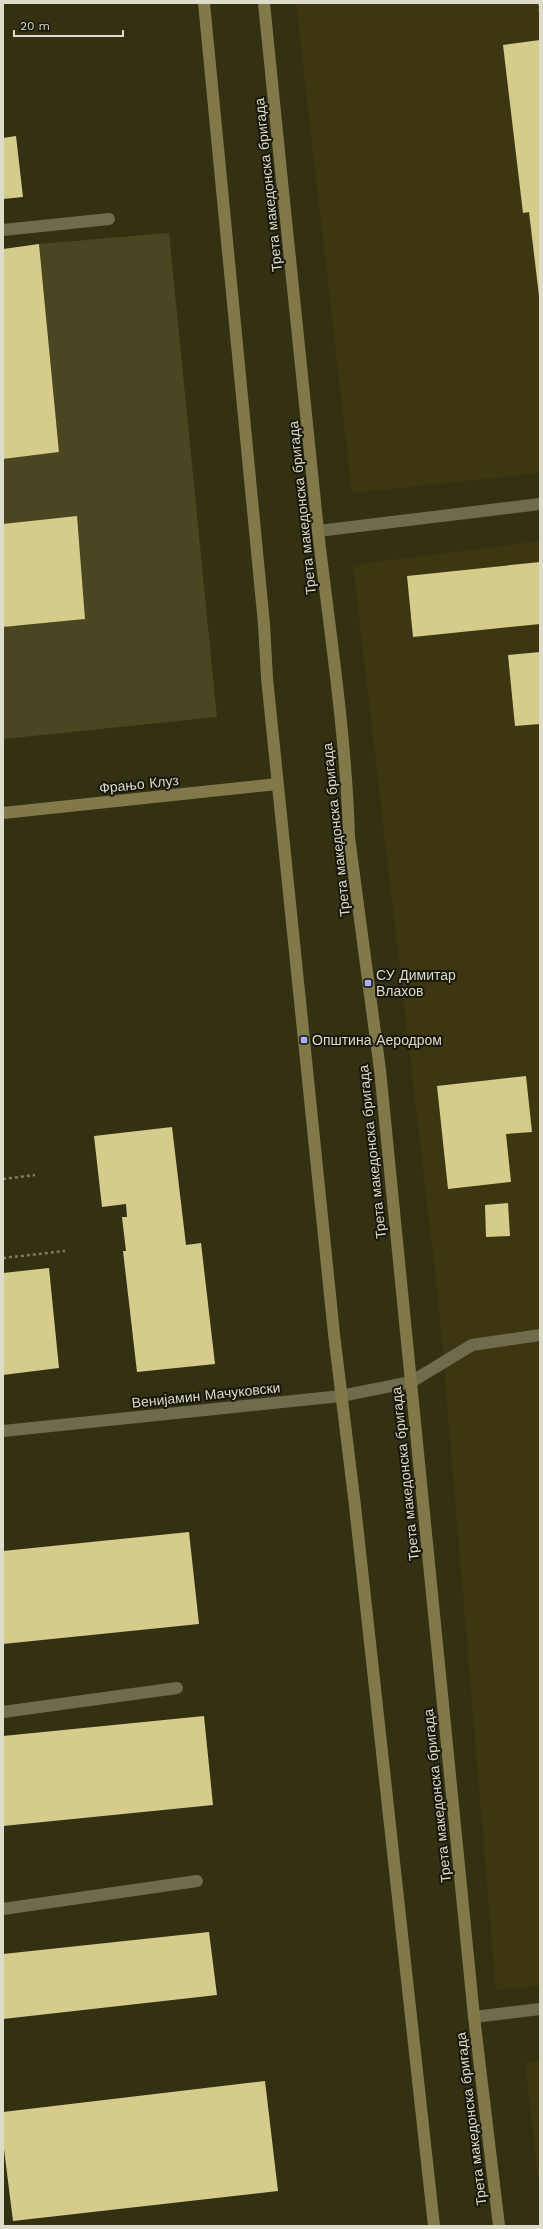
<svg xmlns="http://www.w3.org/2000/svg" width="543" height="2229" viewBox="0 0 543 2229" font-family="'Work Sans',sans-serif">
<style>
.built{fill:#3c3711}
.green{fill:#4b4622}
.building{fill:#d5cc8c}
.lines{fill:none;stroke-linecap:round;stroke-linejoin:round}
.path{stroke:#7e7b63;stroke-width:2.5;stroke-dasharray:3 3;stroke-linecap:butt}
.lane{stroke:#706b4d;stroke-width:12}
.street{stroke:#706b4d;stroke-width:12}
.secondary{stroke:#81794a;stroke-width:12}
.poi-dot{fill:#aaaffb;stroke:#19170b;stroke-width:1.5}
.labels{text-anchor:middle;stroke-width:4;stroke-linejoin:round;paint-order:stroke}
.street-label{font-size:14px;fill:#dddbca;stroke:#19170b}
.poi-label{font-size:14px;fill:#dddbca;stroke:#19170b;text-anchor:start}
</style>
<rect width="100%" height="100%" fill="#343012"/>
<path class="built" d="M296 3H540V473L352 493Z
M540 541V1986L496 1990 439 1306 353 565Z
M540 2060V2195L525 2062Z"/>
<path class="green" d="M169 233 217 717 3 739V627L85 619 3 524V459L59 452 39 244Z"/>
<path class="building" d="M540 40V296H539L529 212 523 213 503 45Z
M16 136 23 197 3 199V138Z
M39 244 59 452 3 459V249Z
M77 516 85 619 3 627V524Z
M540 562V624L413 637 407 576Z
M540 652V724L515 726 508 655Z
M526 1076 532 1132 506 1134 511 1182 448 1189 437 1086Z
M172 1127 186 1245 201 1243 215 1364 137 1372 123 1251H126L122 1217H127L126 1204 102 1207 94 1136Z
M508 1203 510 1236 486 1237 485 1205Z
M49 1268 59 1368 3 1375V1273Z
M189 1532 199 1624 3 1644V1551Z
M204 1716 213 1805 3 1826V1736Z
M209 1932 217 1995 3 2019V1954Z
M265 2081 278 2191 13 2221 3 2141V2112Z"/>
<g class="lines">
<path class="path" d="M539 3 540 12
M3 1179 35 1175
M3 1258 65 1251"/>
<path class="lane" d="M318 531 540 504
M411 1382 472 1345 540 1335
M3 1712 177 1688
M3 1909 197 1881
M474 2017 540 2009"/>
<path class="street" d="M3 230 109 219
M3 1431 341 1396 411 1382"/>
<path class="secondary" d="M204 3 264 624 267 678 334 1334 355 1506 434 2226
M264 3C282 179 299 355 318 531 330 633 346 735 349 837L380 1070 474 2017 499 2226
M3 813 277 784"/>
</g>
<g class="poi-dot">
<rect x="364" y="979" width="8" height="8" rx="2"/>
<rect x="300" y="1036" width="8" height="8" rx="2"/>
</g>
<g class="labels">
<g class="street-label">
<text transform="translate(268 185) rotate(-96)" y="5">Трета македонска бригада</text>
<text transform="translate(302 508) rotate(-96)" y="5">Трета македонска бригада</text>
<text transform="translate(139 784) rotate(-6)" y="5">Фрањо Клуз</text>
<text transform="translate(336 830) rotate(-96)" y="5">Трета македонска бригада</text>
<text transform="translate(372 1152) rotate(-96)" y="5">Трета македонска бригада</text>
<text transform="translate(206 1395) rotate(-6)" y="5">Венијамин Мачуковски</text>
<text transform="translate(405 1474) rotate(-96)" y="5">Трета македонска бригада</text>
<text transform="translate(437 1796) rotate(-96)" y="5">Трета македонска бригада</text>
<text transform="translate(471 2119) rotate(-97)" y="5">Трета македонска бригада</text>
</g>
<g class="poi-label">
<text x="376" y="980">СУ Димитар<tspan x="376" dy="16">Влахов</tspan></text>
<text x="312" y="1045">Општина Аеродром</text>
</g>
</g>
<rect width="543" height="2229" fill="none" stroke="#dddbca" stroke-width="8"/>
<path d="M14 30v6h109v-6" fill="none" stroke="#dddbca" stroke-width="2"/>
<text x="20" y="30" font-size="12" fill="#dddbca" stroke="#19170b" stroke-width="3" paint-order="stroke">20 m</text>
</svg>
